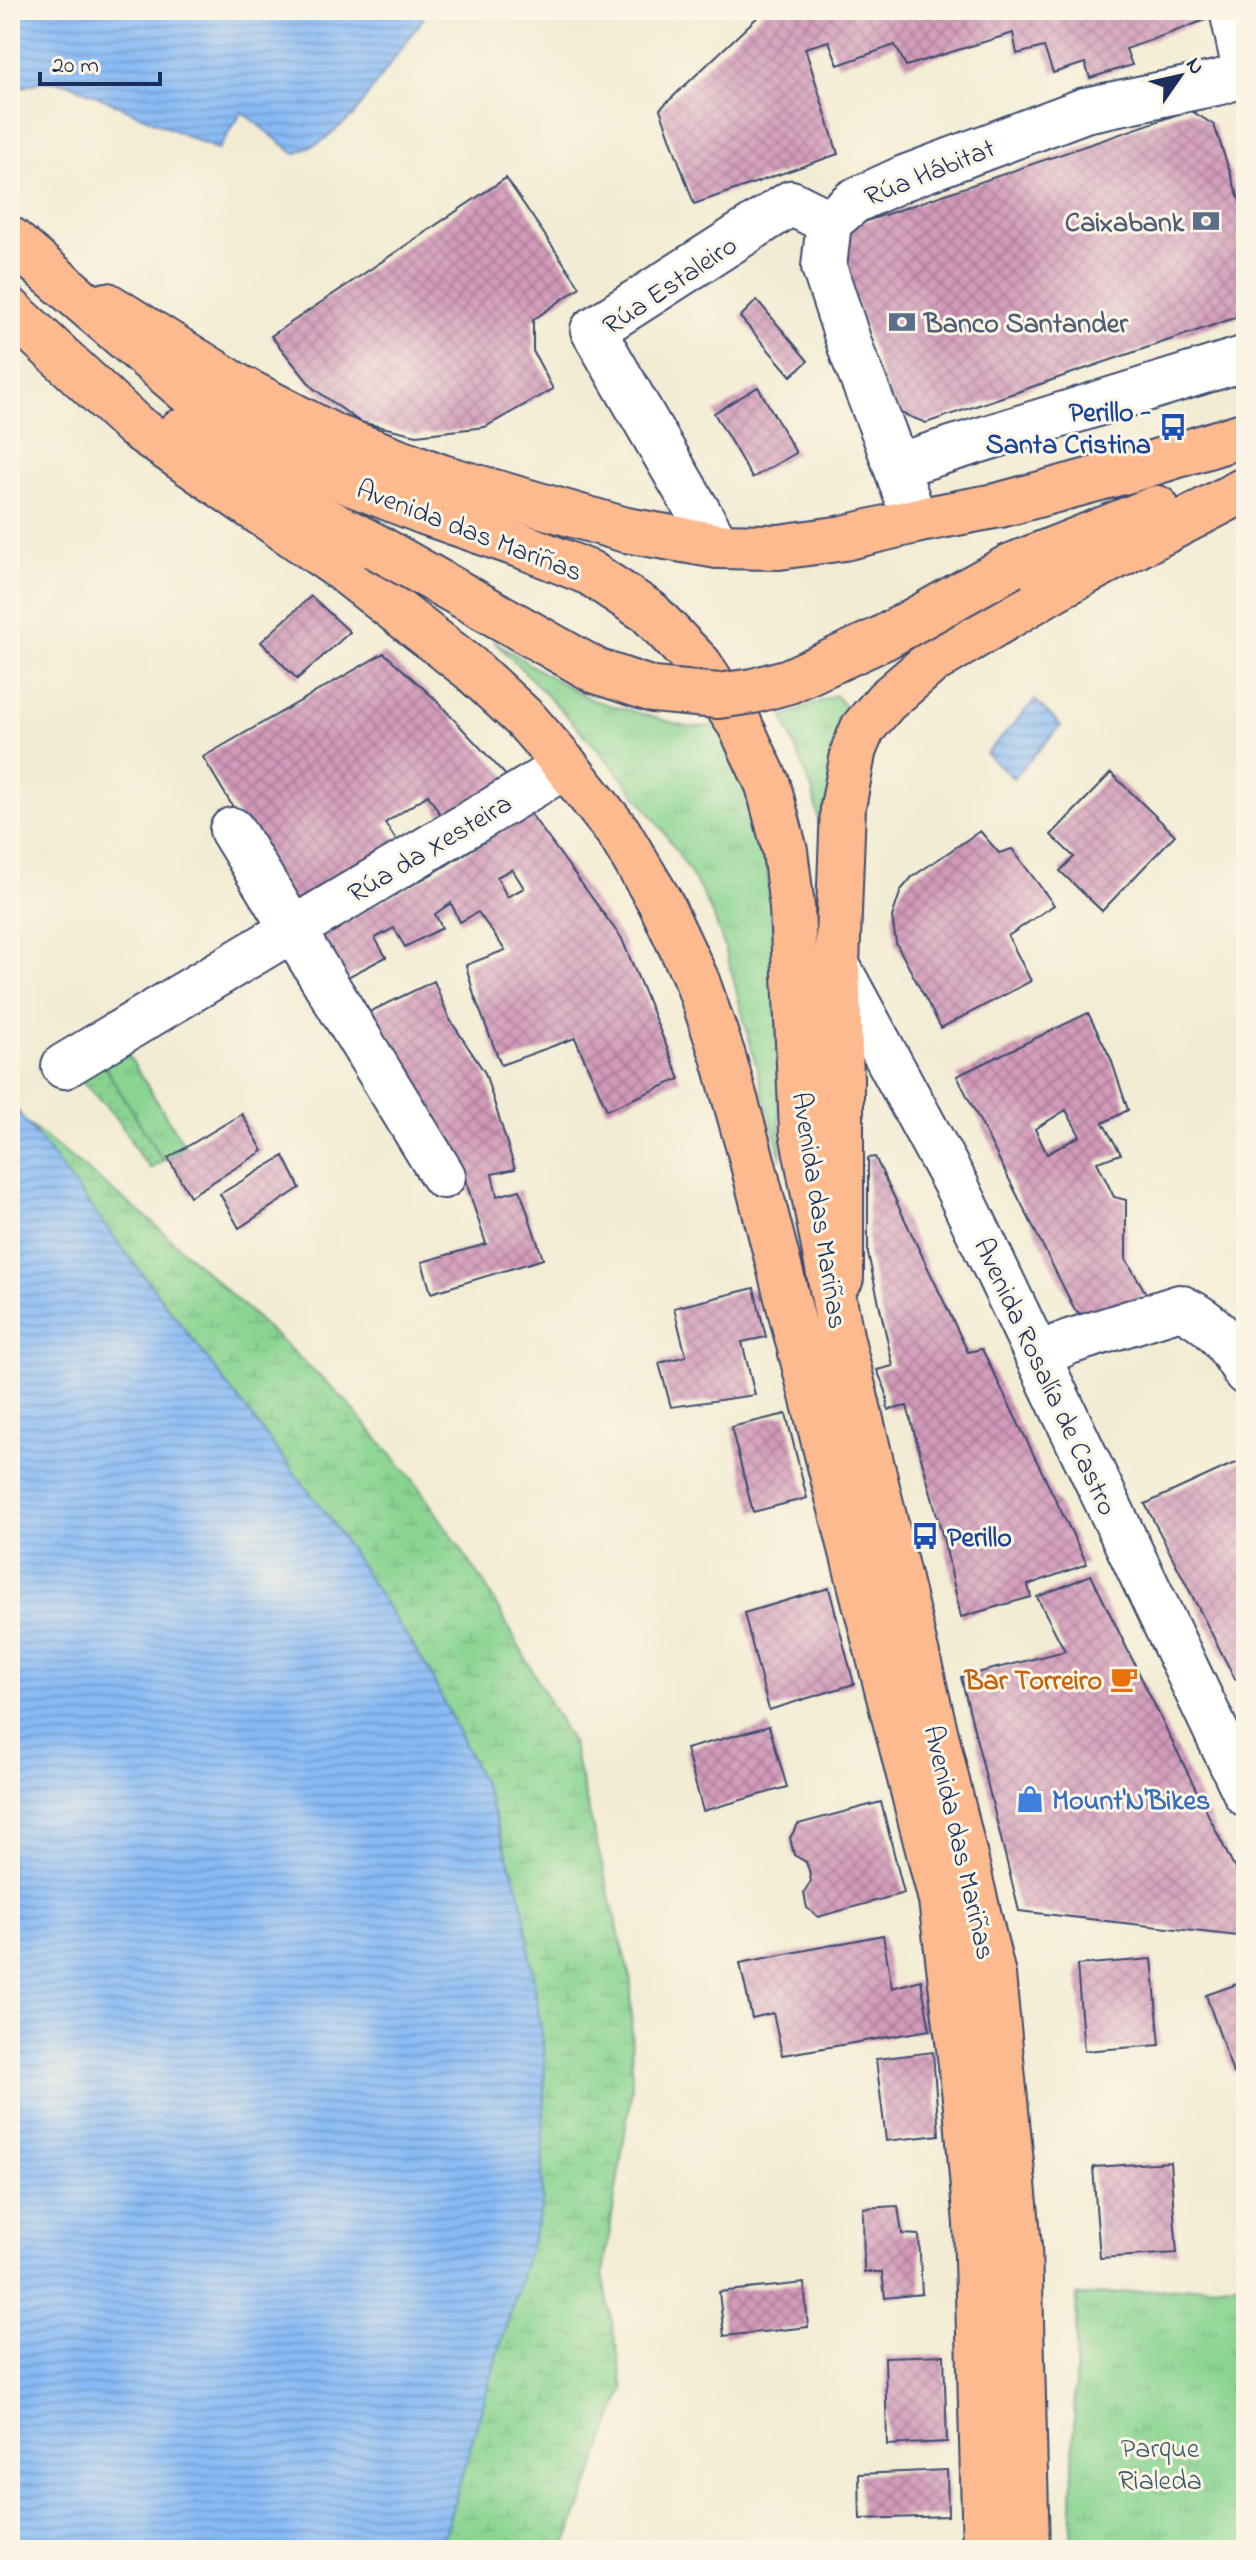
<svg xmlns="http://www.w3.org/2000/svg" width="1256" height="2560" viewBox="0 0 1256 2560" font-family="'Indie Flower',sans-serif">
<style>
.grass{fill:url(#grass-tufts);stroke:#528278;stroke-width:2}
.wetland{fill:url(#wetland-marsh);stroke:#528278;stroke-width:2}
.garden{fill:url(#garden-dots);stroke:#528278;stroke-width:2}
.water{fill:url(#water-rules);stroke:#5174aa;stroke-width:2}
.building{fill:url(#building-cross-hatch);fill-rule:evenodd}
.lines{fill:none;stroke-linecap:round;stroke-linejoin:round}
.minor-casing{stroke:#3b4b70;stroke-width:48}
.major-casing{stroke:#3b4b70;stroke-width:48}
.highway-casing{stroke:#3b4b70;stroke-width:48}
.minor{stroke:#fff;stroke-width:44}
.major{stroke:#fcba8e;stroke-width:44}
.highway{stroke:#fcba8e;stroke-width:44}
.major-bridge-casing{stroke:#3b4b70;stroke-width:48;stroke-linecap:butt}
.major-bridge{stroke:#fcba8e;stroke-width:44}
.labels{text-anchor:middle;stroke-width:6;stroke-linejoin:round;paint-order:stroke}
.street-label{font-size:28px;fill:#1b2f5e;stroke:#fcf5e5}
.service-label{font-size:28px;font-weight:bold;fill:#4e5e75;stroke:#fcf5e5;text-anchor:end}
.transit-label{font-size:28px;font-weight:bold;fill:#164399;stroke:#fcf5e5;text-anchor:end}
.food-label{font-size:28px;font-weight:bold;fill:#c56008;stroke:#fcf5e5;text-anchor:end}
.shop-label{font-size:28px;font-weight:bold;fill:#366cbe;stroke:#fcf5e5;text-anchor:start}
.park-label{font-size:28px;fill:#36586b;stroke:#fcf5e5}
</style>
<defs>
<pattern id="grass-tufts" width="24" height="20" patternUnits="userSpaceOnUse" patternTransform="scale(2)"><rect width="24" height="20" fill="#89d491"/><path d="M3 7l-1-3M5 7V3M7 7l1-3M15 17l-1-3M17 17v-4M19 17l1-3" fill="none" stroke="#76b67f"/></pattern>
<pattern id="wetland-marsh" width="20" height="14" patternUnits="userSpaceOnUse" patternTransform="scale(2)"><rect width="20" height="14" fill="#89d491"/><path d="M1 5h8M5 5V1M11 12h8M15 12V8" fill="none" stroke="#76b67f"/></pattern>
<pattern id="garden-dots" width="8" height="8" patternUnits="userSpaceOnUse" patternTransform="scale(2)"><rect width="8" height="8" fill="#89d491"/><path d="M2 2h.1M6 6h.1" fill="none" stroke="#76b67f" stroke-width="1.8" stroke-linecap="round"/></pattern>
<pattern id="water-rules" width="6" height="5" patternUnits="userSpaceOnUse" patternTransform="scale(2)"><rect width="6" height="5" fill="#87baf5"/><path d="M0 2.5h6" fill="none" stroke="#6e98ca"/></pattern>
<pattern id="building-cross-hatch" width="8" height="8" patternUnits="userSpaceOnUse" patternTransform="scale(2)"><rect width="8" height="8" fill="#d39ab9"/><path d="M0 0l8 8M0 8l8-8" fill="none" stroke="#aa7e9a"/></pattern>
</defs>
<rect width="100%" height="100%" fill="#fcf5e5"/>
<filter id="ink" filterUnits="userSpaceOnUse"><feTurbulence type="fractalNoise" baseFrequency=".0125" numOctaves="2"/><feDisplacementMap in="SourceGraphic" scale="16" xChannelSelector="R" yChannelSelector="G"/><feConvolveMatrix kernelMatrix="1 2 1 2 8 2 1 2 1" color-interpolation-filters="sRGB"/></filter>
<filter id="wash" filterUnits="userSpaceOnUse"><feTurbulence type="fractalNoise" baseFrequency=".006" numOctaves="4" result="noise"/><feDisplacementMap in="SourceGraphic" scale="32" xChannelSelector="R" yChannelSelector="G"/><feGaussianBlur stdDeviation="1.8" result="paint"/><feColorMatrix in="noise" values="0 0 0 0 0 0 0 0 0 0 0 0 0 0 0 0 0 1.4 0 .05"/><feComposite in="paint" operator="in"/></filter>
<g filter="url(#wash)">
<rect width="100%" height="100%" fill="#f3ecd4"/>
<path class="grass" d="M493 640 540 671 592 700 688 727 719 726 744 778 767 870 775 953 781 1159C768 1110 755 1061 742 1012 732 976 724 936 707 903 655 802 572 720 493 640Z
M835 695 846 708 866 703 823 845 813 792 783 717Z
M125 1050 186 1148 163 1161 103 1064Z
M1246 2283V2550H1071L1077 2296Z"/>
<path class="wetland" d="M10 1101 24 1121 150 1220 345 1400 415 1482 484 1583 572 1743 631 1982 632 2087 603 2274 624 2389 564 2550H65Z"/>
<path class="garden" d="M103 1064 163 1161 151 1169 139 1155 119 1121 80 1079Z"/>
<path class="water" d="M10 10H429L353 116 321 142 295 154 242 112 218 150 68 83 43 81 10 91Z
M1035 700 1061 726 1013 778 986 754Z
M10 1101 330 1519 429 1671 485 1788 522 1899 545 2058 542 2206 440 2550H10Z"/>
<g id="blocks">
<path class="building" d="M765 10H1206L1208 19 1126 49 1132 65 1090 78 1085 63 1053 73 1044 47 1017 54 1013 33 906 66 895 45 838 65 829 41 805 48 838 154 694 204 660 109Z
M1190 110 1214 125 1246 220V314L926 423 893 410 840 254 852 226Z
M506 178 580 287 533 320V351L553 389 485 427 417 435 360 422 313 388 271 336Z
M757 300 808 361 791 376 740 317Z
M758 387 796 453 752 478 714 413Z
M311 596 350 632 297 679 261 642Z
M384 653 434 698 512 782 445 822 428 795 385 823 402 849 296 912 203 757Z
M1111 773 1175 835 1102 911 1060 871 1074 857 1051 835Z
M530 813 622 939 680 1079 607 1110 575 1038 501 1065 474 995 466 965 505 950 478 912 460 922 451 903 435 914 442 928 405 947 394 928 375 938 386 957 342 980 319 935 434 873ZM512 869 524 888 507 897 497 877Z
M980 831 999 853 1012 849 1054 905 1008 936 1031 981 941 1028 896 943 892 917 901 890 912 877Z
M434 981 449 1018 485 1073 515 1169 492 1174 497 1196 520 1190 543 1259 431 1293 422 1262 486 1244 466 1182 382 1048 365 1014Z
M1088 1013 1111 1059 1128 1110 1103 1123 1121 1154 1097 1162 1114 1197 1126 1200V1259L1147 1295 1088 1319 1075 1310 957 1076ZM1066 1110 1080 1136 1047 1154 1035 1129Z
M242 1114 263 1151 190 1196 168 1158Z
M284 1156 300 1188 239 1228 220 1194Z
M875 1157 968 1352 982 1349 1087 1564 1028 1585 1031 1597 961 1617 945 1545 907 1406 888 1410 886 1391 877 1370 893 1366 868 1254V1158Z
M754 1288 766 1337 742 1342 755 1395 671 1407 659 1363 686 1356 674 1308Z
M786 1414 807 1498 753 1512 731 1427Z
M1246 1460V1679H1235L1145 1504 1228 1466Z
M1091 1575 1246 1892V1937L1019 1911 961 1677 1065 1651 1037 1597Z
M829 1588 854 1684 769 1710 744 1613Z
M769 1726 787 1787 703 1811 686 1749Z
M881 1802 904 1893 818 1917 807 1908 804 1893 811 1881 809 1870 806 1862 794 1855 790 1838 798 1824Z
M883 1935 892 1988 921 1980 930 2030 782 2055 773 2013 752 2018 740 1963Z
M1152 1959 1160 2045 1084 2051 1077 1965Z
M1246 1981V2068L1233 2073 1206 1995Z
M933 2052 939 2135 886 2141 876 2059Z
M1170 2162 1177 2253 1100 2258 1093 2167Z
M898 2206 902 2234 919 2235 922 2294 885 2298 882 2272H864L863 2208Z
M804 2283 808 2327 724 2336 719 2292Z
M944 2355 947 2442 887 2445 885 2357Z
M947 2470 948 2516 860 2519 859 2474Z"/>
</g>
</g>
<g filter="url(#ink)">
<use href="#blocks" fill-opacity="0" stroke="#3b4b70" stroke-width="2"/>
<g class="lines">
<g class="minor-casing">
<path id="minor" d="M1232 10 1246 75
M896 466 1246 358
M915 521 884 433 853 355 824 267 829 222 854 201 904 178 1085 110 1221 82 1246 73
M718 546 593 330 791 203 829 222
M232 830 443 1176
M837 965 956 1185 1246 1794
M64 1066 566 766
M1037 1356 1069 1342 1180 1307C1215 1323 1226 1341 1246 1373"/>
</g>
<g class="major-casing">
<path id="major" d="M107 305 237 386 333 436 442 477 626 530 718 546 779 547 844 538 915 521 1000 505 1133 469 1246 434
M179 432 274 493 375 546
M1011 566 1157 508
M841 1278V1078L837 965 843 807 854 749 863 728 886 701 930 663 1056 588 1246 489"/>
</g>
<g class="highway-casing">
<path id="highway" d="M10 239 187 391 283 452 348 482 424 512 525 547 590 573 649 612 700 665 740 725 768 785 785 851 792 907 802 1132 841 1336 993 1975 1019 2246 1027 2550
M10 310 135 426 345 571 470 668 526 720 566 766 619 833 660 902 697 981 723 1056 749 1149 941 1900 966 2106 976 2224 985 2550"/>
</g>
<use href="#minor" class="minor"/>
<use href="#major" class="major"/>
<use href="#highway" class="highway"/>
<g class="major-bridge-casing">
<path id="major-bridge" d="M375 546 596 671 653 690 718 696 753 691 789 681 883 638 1011 566"/>
</g>
<use href="#major-bridge" class="major-bridge"/>
</g>
</g>
<defs>
<g id="bank-bare" transform="scale(2.16)"><path d="M-6-4H6V4H-6ZM0-2.3a2.3 2.3 0 1 0 0 4.6a2.3 2.3 0 1 0 0-4.6Z" fill="#5c6f8a" stroke="#fcf5e5" stroke-width="2.5" paint-order="stroke"/></g>
<g id="bus-bare" transform="scale(2.16)"><path d="M-5-6H5V4H4V6H2V4H-2V6H-4V4H-5ZM-3.5-4V0h7V-4ZM-3.5 1.2v1.5H-2V1.2ZM2 1.2v1.5H3.5V1.2Z" fill="#1a4fb4" stroke="#fcf5e5" stroke-width="2.5" paint-order="stroke"/></g>
<g id="cafe-bare" transform="scale(2.16)"><path d="M-5.5-4.5H6V0H3Q3 3.5 0 3.5H-2.5Q-5.5 3.5-5.5 0ZM3-3.2v2h1.7v-2ZM-6 4.5H4V6H-6Z" fill="#e8710a" stroke="#fcf5e5" stroke-width="2.5" paint-order="stroke"/></g>
<g id="shop-bare" transform="scale(2.16)"><path d="M-5-2.5h2.3a2.7 3.5 0 0 1 5.4 0H5L5.5 6h-11ZM-1.5-2.5h3a1.5 2.3 0 0 0-3 0Z" fill="#3f7fe0" stroke="#fcf5e5" stroke-width="2.5" paint-order="stroke"/></g>
</defs>
<g fill-rule="evenodd">
<use href="#bank-bare" x="1206" y="221"/>
<use href="#bank-bare" x="902" y="322"/>
<use href="#bus-bare" x="1173" y="427"/>
<use href="#bus-bare" x="925" y="1536"/>
<use href="#cafe-bare" x="1124" y="1679"/>
<use href="#shop-bare" x="1030" y="1799"/>
</g>
<g class="labels">
<g class="street-label">
<text transform="translate(929 171) rotate(-22)" y="10">Rúa Hábitat</text>
<text transform="translate(669 284) rotate(-34)" y="10">Rúa Estaleiro</text>
<text transform="translate(470 529) rotate(21)" y="10">Avenida das Mariñas</text>
<text transform="translate(429 847) rotate(-31)" y="10">Rúa da Xesteira</text>
<text transform="translate(821 1210) rotate(81)" y="10">Avenida das Mariñas</text>
<text transform="translate(1047 1376) rotate(65)" y="10">Avenida Rosalía de Castro</text>
<text transform="translate(961 1842) rotate(77)" y="10">Avenida das Mariñas</text>
</g>
<g class="service-label">
<text x="1184" y="231">Caixabank</text>
<text x="924" y="332" text-anchor="start">Banco Santander</text>
</g>
<g class="transit-label">
<text x="1151" y="421">Perillo -<tspan x="1151" dy="32">Santa Cristina</tspan></text>
<text x="947" y="1546" text-anchor="start">Perillo</text>
</g>
<g class="food-label">
<text x="1102" y="1689">Bar Torreiro</text>
</g>
<g class="shop-label">
<text x="1052" y="1809">Mount'N'Bikes</text>
</g>
<g class="park-label">
<text x="1160" y="2457">Parque<tspan x="1160" dy="32">Rialeda</tspan></text>
</g>
</g>
<rect width="1256" height="2560" fill="none" stroke="#fcf5e5" stroke-width="40"/>
<g transform="translate(1180 76) rotate(56)" stroke="#fcf5e5" stroke-width="6" paint-order="stroke">
<path d="M0-6L14 30L0 20L-14 30Z" fill="#1b2f5e"/>
<text y="-12" font-size="22" font-weight="bold" text-anchor="middle" fill="#1b2f5e">N</text>
</g>
<path d="M40 72v12h120v-12" fill="none" stroke="#1b2f5e" stroke-width="4"/>
<text x="52" y="72" font-size="24" fill="#1b2f5e" stroke="#fcf5e5" stroke-width="6" paint-order="stroke">20 m</text>
</svg>
